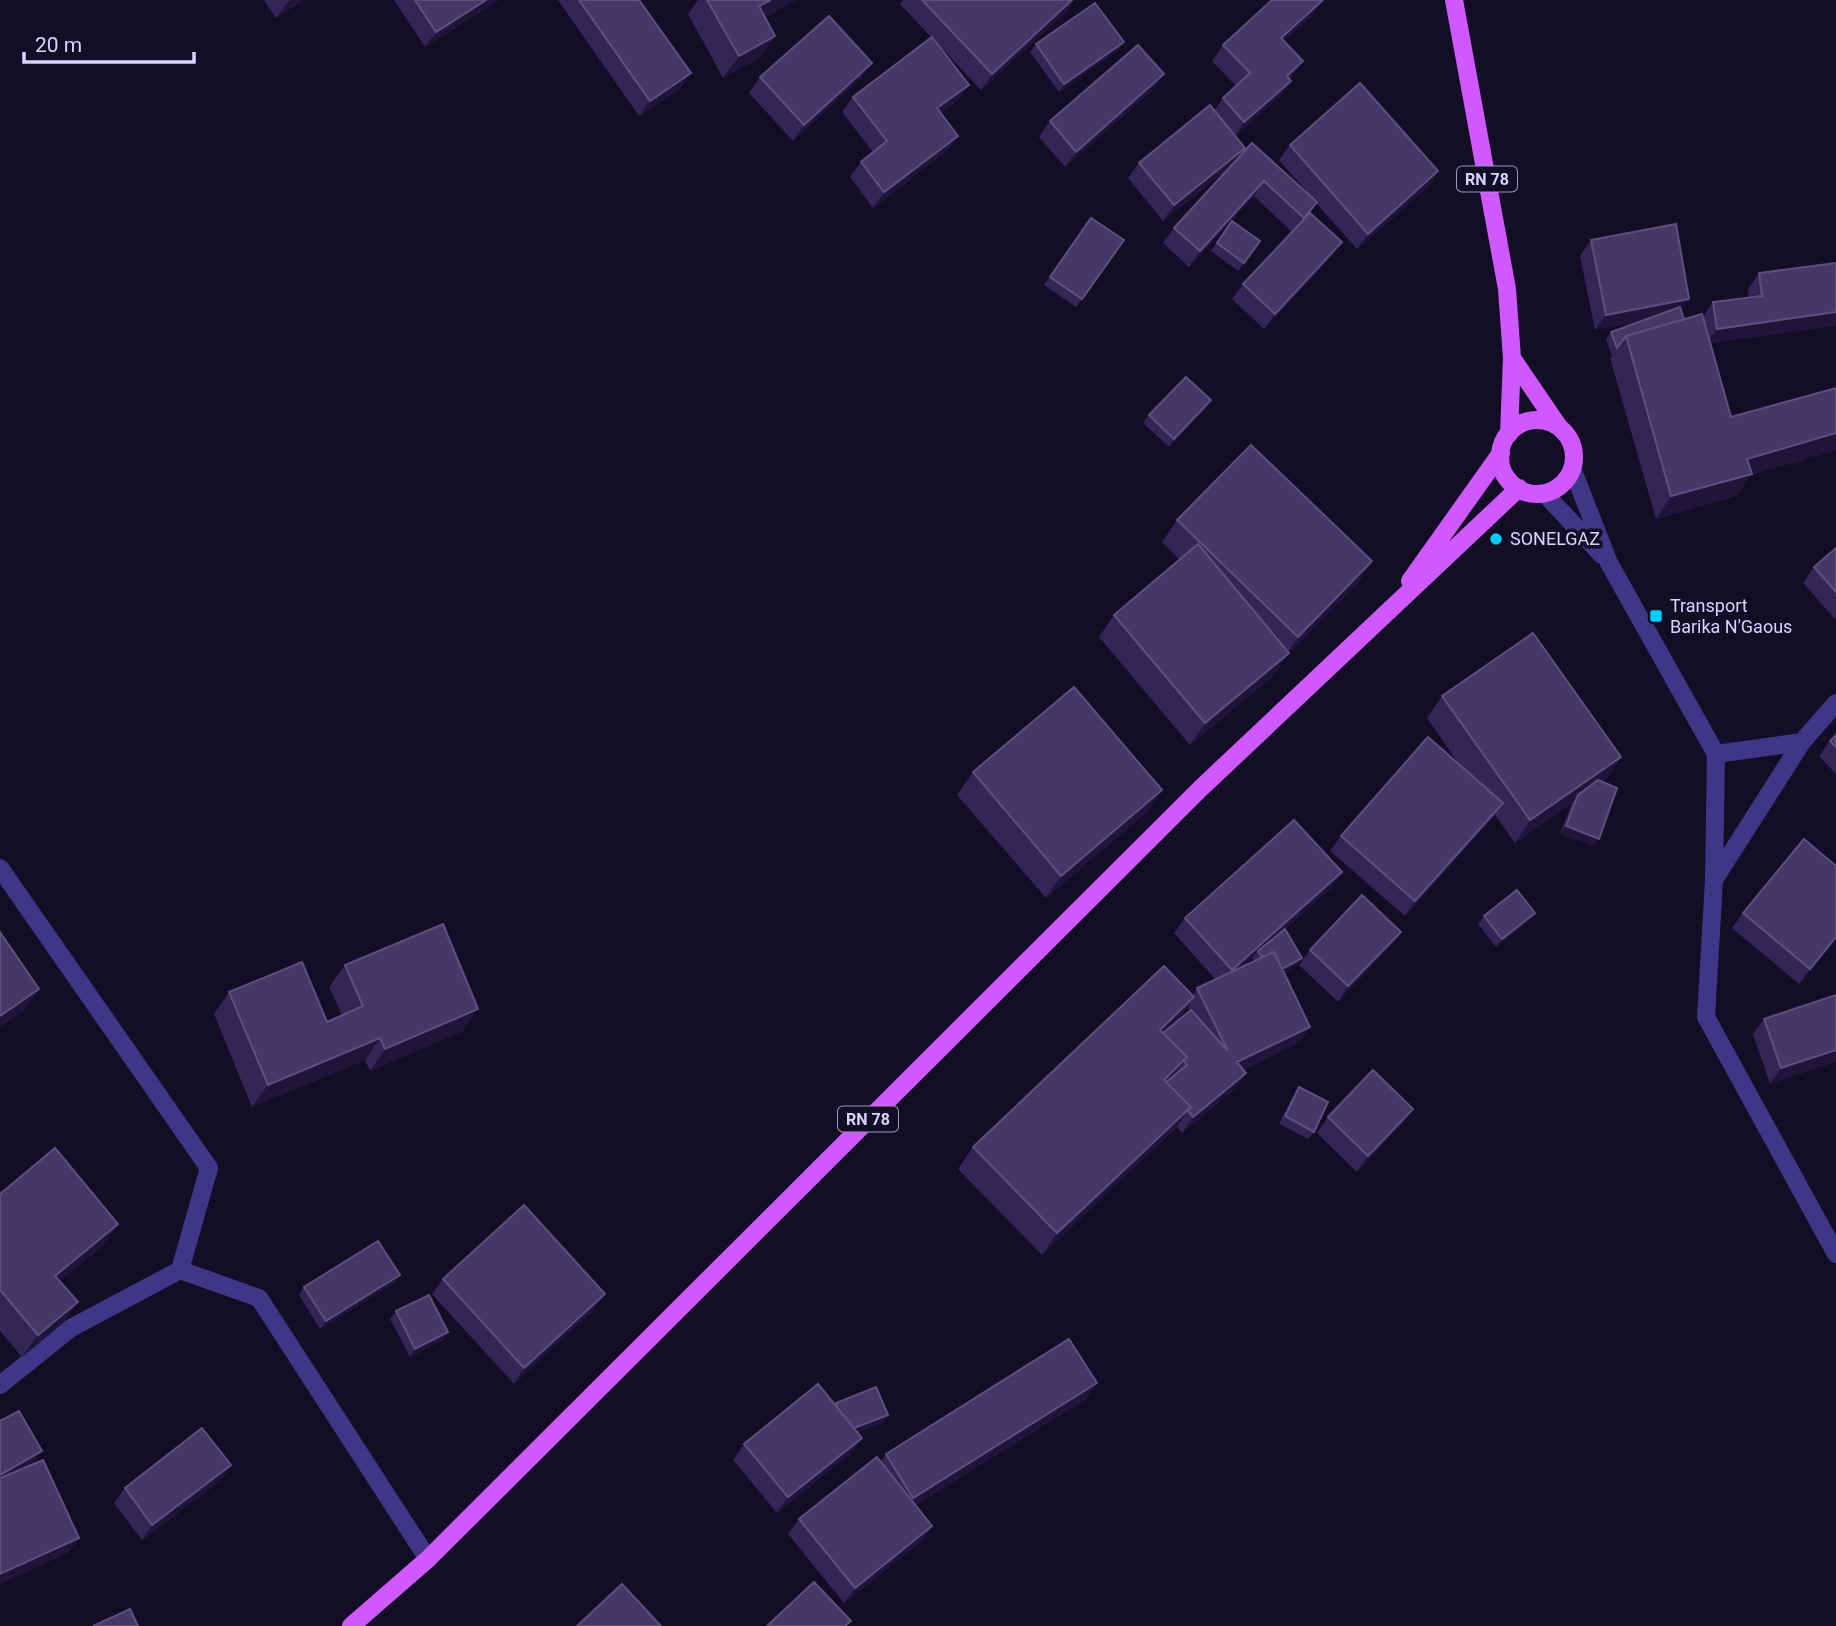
<svg xmlns="http://www.w3.org/2000/svg" width="1836" height="1626" viewBox="0 0 1836 1626" font-family="Roboto,sans-serif">
<style>
.lines{fill:none;stroke-linecap:round;stroke-linejoin:round}
.minor{stroke:#403687;stroke-width:18}
.primary{stroke:#cf59ff;stroke-width:18}
.wall{fill:#332555;fill-rule:evenodd}
.shaded-wall{fill:#1f143a}
.building{fill:#453867;stroke:#5c507f;stroke-width:2}
.poi-dot{fill:#00cefd;stroke:#140d26;stroke-width:2.5}
.labels{text-anchor:middle;stroke-width:7;stroke-linejoin:round;paint-order:stroke}
.shield{fill:#140d26;stroke:#9f97be;stroke-width:2}
.shield-label{font-size:16px;font-weight:bold;fill:#dbd2ff}
.poi-label{font-size:18px;fill:#dbd2ff;stroke:#140d26;text-anchor:start}
</style>
<rect width="100%" height="100%" fill="#140d26"/>
<g class="lines">
<path class="minor" d="M1572 468 1609 563 1716 754 1714 880
M1544 493 1602 555
M1836 703 1802 742 1714 880 1706 1017 1836 1254
M1716 754 1802 742
M0 868 209 1168 180 1270
M0 1385 71 1328 180 1270 259 1298 428 1559"/>
<path class="primary" d="M1454 0 1507 289 1512 358 1509 434
M1512 358 1559 427
M1500 457a37 37 0 1 1 74 0a37 37 0 1 1-74 0Z
M1410 581 1501 453
M351 1626 428 1559 1200 789 1519 488"/>
</g>
<path class="wall" d="M264 0H303L276 18Z
M394 0H499L425 47Z
M558 0H639L680 89 639 116Z
M698 0H796L765 17 775 36 760 58 723 78 688 14Z
M903 0H1074L1066 12 981 90 935 41 969 85 958 100 941 113 947 151 873 208 850 177 861 162 873 152 842 112 853 97 931 37 900 4Z
M1313 14 1284 41 1292 77 1289 79 1291 81 1280 96 1235 136 1237 160 1313 199 1279 160 1290 145 1428 187 1357 249 1316 203 1309 214 1331 257 1264 329 1232 299 1243 284 1292 232 1254 196 1189 267 1163 243 1174 228 1231 166 1163 221 1128 178 1139 163 1214 111 1223 98 1236 86 1212 61 1223 45Z
M1124 42 1118 50 1059 92 1030 52 1036 44Z
M760 77 861 78 793 141 749 93Z
M1153 90 1065 167 1039 137 1050 121Z
M1091 218 1124 240 1076 307 1044 285Z
M1232 221 1260 241 1238 271 1211 251Z
M1591 240 1681 311 1684 319 1703 317 1713 302 1749 297 1748 289 1759 273 1836 263 1710 344 1731 417 1751 475 1736 496 1656 519 1610 358 1612 356 1606 339 1611 332 1639 322 1595 330 1580 256Z
M1206 408 1169 447 1143 423 1149 415Z
M1177 520 1372 561 1357 584 1289 653 1274 675 1190 745 1099 637 1114 615 1180 560 1162 542Z
M1836 548V618L1835 619 1803 583 1814 567Z
M1442 696 1621 757 1606 780 1602 782 1593 846 1560 834 1572 803 1515 843 1495 815 1405 916 1330 851 1341 836 1459 764 1427 718Z
M1836 735V774L1819 756 1830 741Z
M973 772 1162 790 1147 812 1046 898 957 795Z
M1342 872 1331 888 1285 929 1296 966 1284 973 1310 1027 1299 1042 1243 1070 1246 1073 1235 1089 1182 1133 1177 1127 1042 1255 958 1169 973 1147 1193 995 1197 988 1216 980 1174 933 1185 918ZM1252 958 1254 961 1243 966ZM1188 1006 1190 1011 1170 1028 1179 1019Z
M1535 913 1529 921 1496 947 1478 924 1484 916Z
M1743 913 1836 940 1799 984 1732 928Z
M1401 932 1390 947 1338 1002 1299 965 1310 950Z
M345 965 463 1031 370 1071 365 1060 252 1107 214 1014 229 992 327 1022 342 1015 329 987Z
M1836 995 1770 1084 1753 1034 1764 1019Z
M1299 1087 1314 1132 1308 1139 1279 1124 1294 1095Z
M1413 1109 1402 1124 1357 1172 1317 1133 1328 1117Z
M0 1194 118 1224 102 1246 60 1281 62 1324 22 1357 0 1331Z
M443 1279 594 1309 514 1384 432 1294Z
M394 1283 320 1329 299 1295 304 1287Z
M396 1311 448 1332 443 1340 410 1357 390 1319Z
M1097 1383 1086 1399 916 1505 932 1526 922 1541 844 1603 788 1534 799 1519 881 1461 886 1454Z
M836 1403 888 1415 882 1423 857 1433 862 1438 851 1453 777 1513 733 1460 744 1444 834 1405Z
M231 1465 220 1481 142 1540 114 1503 125 1488Z"/>
<path class="shaded-wall" d="M291 0H303L276 18 287 3Z
M486 0H499L425 47 436 32Z
M771 0H796L744 28 759 6Z
M1072 0H1074L1066 12 981 90 992 74Z
M1323 0 1313 14 1271 53 1281 38Z
M775 36 760 58 723 78 739 56Z
M1124 42 1118 50 1059 92 1064 84Z
M1303 61 1292 77 1276 92 1287 76Z
M872 63 861 78 793 141 804 125Z
M691 73 680 89 639 116 650 101Z
M1164 74 1153 90 1065 167 1076 152Z
M1291 81 1280 96 1234 138 1244 122Z
M969 85 958 100 926 124 937 108Z
M958 136 947 151 873 208 884 192Z
M1245 148 1234 163 1163 221 1174 205Z
M1438 171 1428 187 1357 249 1368 234Z
M1264 181 1254 196 1189 267 1200 251Z
M1342 242 1331 257 1264 329 1275 314Z
M1689 299 1679 314 1595 330 1606 315Z
M1836 312V326L1706 344 1717 329Z
M1211 400 1206 408 1169 447 1174 439Z
M1836 433V451L1751 475 1736 496 1656 519 1671 496 1747 459Z
M1372 561 1357 584 1288 654 1289 653 1274 675 1190 745 1205 723 1284 657 1298 637Z
M1621 757 1606 780 1575 800 1578 795 1572 803 1515 843 1530 820Z
M1162 790 1147 812 1046 898 1061 876Z
M1503 803 1492 818 1405 916 1415 901Z
M1566 826 1599 839 1593 846 1560 834Z
M1342 872 1331 888 1259 953 1258 951 1252 958 1221 986 1232 970Z
M1535 913 1529 921 1496 947 1502 939Z
M1401 932 1390 947 1338 1002 1348 986Z
M1836 937V940L1799 984 1810 969Z
M1302 958 1296 966 1270 981 1275 973Z
M39 989 24 1011 0 1027V1016Z
M1194 997 1179 1019 1162 1035 1160 1030Z
M478 1009 463 1031 370 1071 385 1049Z
M1310 1027 1299 1042 1226 1078 1237 1062Z
M380 1038 365 1060 252 1107 268 1085Z
M1836 1050V1062L1770 1084 1781 1068Z
M1187 1057 1171 1079 1165 1085 1164 1080Z
M1246 1073 1235 1089 1182 1133 1193 1117Z
M1191 1107 1175 1129 1042 1255 1057 1233Z
M1413 1109 1402 1124 1357 1172 1368 1156Z
M118 1224 102 1246 40 1298 55 1276Z
M400 1275 394 1283 320 1329 326 1321Z
M605 1294 594 1309 514 1384 524 1368Z
M78 1302 62 1324 22 1357 38 1335Z
M448 1332 443 1340 410 1357 415 1349Z
M1097 1383 1086 1399 902 1514 913 1498Z
M888 1415 882 1423 841 1439 846 1431Z
M862 1438 851 1453 777 1513 788 1497Z
M42 1451 31 1466 0 1484V1475Z
M231 1465 220 1481 142 1540 152 1525Z
M932 1526 922 1541 844 1603 855 1588Z
M79 1538 68 1553 0 1584V1574Z"/>
<path class="building" d="M415 0H486L436 32Z
M579 0H639L691 73 650 101Z
M707 0H771L759 6 775 36 739 56Z
M922 0H1072L992 74Z
M1272 0H1323L1281 38 1303 61 1287 76 1291 81 1244 122 1223 98 1250 73 1223 45Z
M1095 3 1124 42 1064 84 1036 44Z
M829 16 872 63 804 125 760 77Z
M932 37 969 85 937 108 958 136 884 192 861 162 887 141 853 97Z
M1138 45 1164 74 1076 152 1050 121Z
M1360 83 1438 171 1368 234 1290 145Z
M1210 105 1245 148 1174 205 1139 163Z
M1252 143 1317 202 1304 218 1264 181 1200 251 1174 228Z
M1310 213 1342 242 1275 314 1243 284Z
M1091 218 1124 240 1082 299 1050 277Z
M1232 221 1260 241 1244 263 1217 243Z
M1676 224 1689 299 1606 315 1591 240Z
M1836 263V312L1717 329 1713 302 1762 296 1759 273Z
M1680 307 1684 319 1626 336 1617 348 1611 332Z
M1702 314 1731 417 1836 388V433L1747 459 1752 474 1671 496 1626 336Z
M1186 377 1211 400 1174 439 1149 415Z
M1251 445 1372 561 1298 637 1177 520Z
M1198 544 1289 653 1205 723 1114 615Z
M1836 548V592L1814 567Z
M1533 633 1621 757 1530 820 1442 696Z
M1074 687 1162 790 1061 876 973 772Z
M1836 735V747L1830 741Z
M1428 737 1503 803 1415 901 1341 836Z
M1598 780 1617 788 1599 839 1566 826 1578 795Z
M1294 820 1342 872 1232 970 1185 918Z
M1804 839 1836 866V937L1810 969 1743 913Z
M1517 890 1535 913 1502 939 1484 916Z
M1362 895 1401 932 1348 986 1310 950Z
M443 924 478 1009 385 1049 380 1038 268 1085 229 992 302 962 327 1022 363 1006 345 965Z
M1285 929 1302 958 1282 969 1274 952 1262 957 1258 951Z
M0 932 39 989 0 1016Z
M1274 952 1310 1027 1237 1062 1246 1073 1193 1117 1188 1111 1191 1107 1166 1082 1187 1065 1184 1061 1187 1057 1163 1033 1191 1010 1228 1051 1197 988Z
M1164 966 1194 997 1160 1030 1187 1057 1164 1080 1191 1107 1057 1233 973 1147Z
M1836 995V1050L1781 1068 1764 1019Z
M1373 1070 1413 1109 1368 1156 1328 1117Z
M1299 1087 1328 1102 1314 1132 1285 1116Z
M55 1148 118 1224 55 1276 78 1302 38 1335 0 1290V1194Z
M524 1205 605 1294 524 1368 443 1279Z
M378 1241 400 1275 326 1321 304 1287Z
M429 1295 448 1332 415 1349 396 1311Z
M1069 1339 1097 1383 913 1498 886 1454Z
M818 1384 862 1438 788 1497 744 1444Z
M876 1387 888 1415 854 1428 838 1409 836 1403Z
M19 1411 42 1451 0 1475V1421Z
M202 1428 231 1465 152 1525 125 1488Z
M877 1457 932 1526 855 1588 799 1519Z
M43 1460 79 1538 0 1574V1478Z
M814 1582 851 1621 845 1626H767Z
M622 1584 661 1626H577Z
M130 1609 138 1626H93Z"/>
<g class="poi-dot">
<circle cx="1496" cy="539" r="7"/>
<rect x="1649" y="609" width="14" height="14" rx="3.5"/>
</g>
<g class="labels">
<g class="shield">
<rect x="1457" y="166.5" width="60" height="25" rx="5"/>
<rect x="838" y="1106.5" width="60" height="25" rx="5"/>
</g>
<g class="shield-label">
<text x="1487" y="185">RN 78</text>
<text x="868" y="1125">RN 78</text>
</g>
<g class="poi-label">
<text x="1510" y="545">SONELGAZ</text>
<text x="1670" y="612">Transport<tspan x="1670" dy="21">Barika N'Gaous</tspan></text>
</g>
</g>
<path d="M24 52v10h170v-10" fill="none" stroke="#dbd2ff" stroke-width="3.5"/>
<text x="35" y="52" font-size="21" fill="#dbd2ff" stroke="#140d26" stroke-width="5" paint-order="stroke">20 m</text>
</svg>
